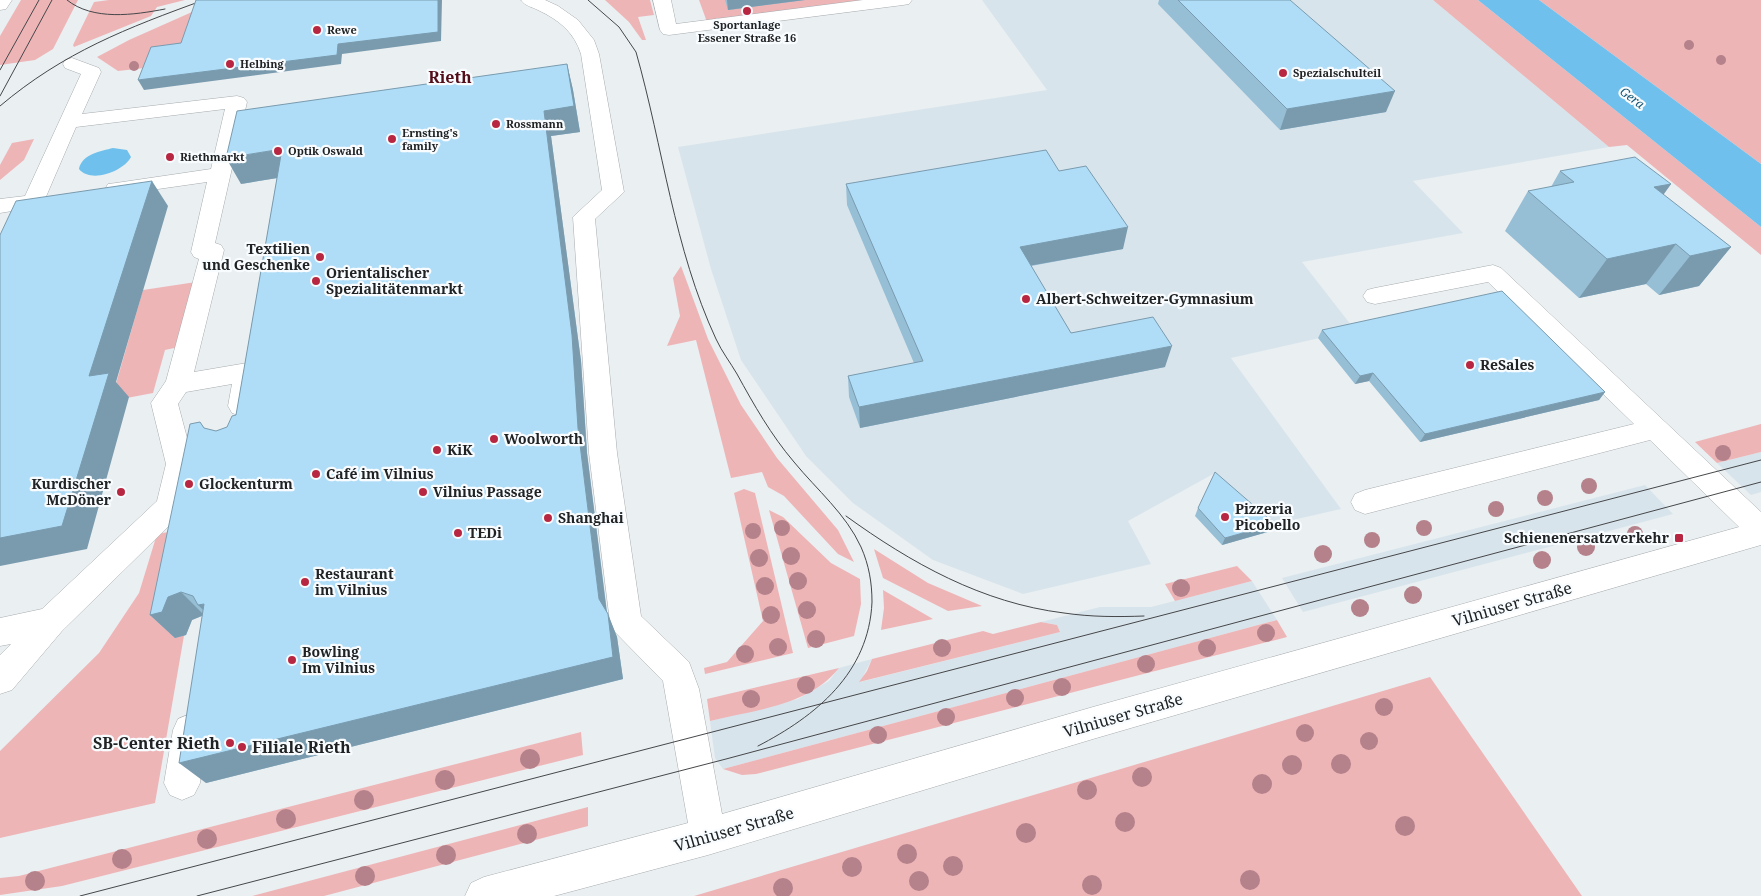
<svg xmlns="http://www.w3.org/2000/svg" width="1761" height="896" viewBox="0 0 1761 896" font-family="'Noto Serif',serif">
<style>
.built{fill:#d8e4ec}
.green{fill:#eeb5b7}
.water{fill:#6fc0ec}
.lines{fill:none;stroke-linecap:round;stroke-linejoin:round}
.minor-casing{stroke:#a8acaf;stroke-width:1}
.minor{fill:#fff;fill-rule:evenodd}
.tram{stroke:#454749;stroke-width:1}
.tree{fill:#b5828b}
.wall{fill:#96bed5}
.shaded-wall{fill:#7a9bae}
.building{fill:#afddf8;stroke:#7a9bae}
.poi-dot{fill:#b82741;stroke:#f8fcff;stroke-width:2}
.labels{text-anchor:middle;stroke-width:4.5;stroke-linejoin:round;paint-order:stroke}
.far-poi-label{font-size:11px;font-weight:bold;fill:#202223;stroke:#f8fcff;text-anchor:start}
.far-water-label{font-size:12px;font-style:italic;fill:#175674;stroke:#f8fcff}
.poi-label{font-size:14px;font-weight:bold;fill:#202223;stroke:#f8fcff;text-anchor:start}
.far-district-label{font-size:16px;font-weight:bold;fill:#540e1a;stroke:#f8fcff}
.near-street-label{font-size:16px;fill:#202223;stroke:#f8fcff}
.near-poi-label{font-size:16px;font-weight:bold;fill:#202223;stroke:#f8fcff;text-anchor:end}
</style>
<rect width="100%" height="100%" fill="#eaeff2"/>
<path class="built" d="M982 0H1433L1609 147 1413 181 1463 233 1302 262 1355 330 1231 358 1341 509 1275 524 1215 473 1128 521 1151 564 1023 594 933 560 853 503 806 456 741 360 711 269 678 147 1047 90Z
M1761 452V492L1751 495 1717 463Z
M1645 485 1673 514 1303 612 1282 578Z
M1252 581 1277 620 723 769 715 758 710 721 798 699 829 681 839 668 872 659 860 682 1060 632 1057 625 1041 622 1100 607H1151Z"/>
<path class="green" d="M21 0H78L53 49 35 60 0 65V36Z
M109 0H185L157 7 151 16 74 47 73 45 94 2Z
M605 0H650L654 15 638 17 646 40H642L629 22Z
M699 0H876L707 22Z
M1433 0H1478L1761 227V255L1627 145 1609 147Z
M1539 0H1761V164Z
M201 8 186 52 145 68 118 71 97 57 129 40Z
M34 139 24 160 0 180V165L12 143Z
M681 266 708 339 741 405 777 458 838 530 854 562 838 554 784 496 768 487 762 472 731 478 696 340 667 346 680 316 673 278Z
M196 282 179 347 165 350 153 393 111 401 143 290Z
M1761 424V452L1717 463 1695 442Z
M744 489 755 493 793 653 705 674 704 668 727 662 763 621 734 493Z
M769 510 783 517 831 563 860 579 861 604 854 636 808 648Z
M203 526 155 803 0 838V751L99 653 139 593 157 534Z
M874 549 928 583 982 606 948 611 883 578Z
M1237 566 1252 581 1175 601 1165 584Z
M883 590 933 619 881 630 884 608Z
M1277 620 1287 637 756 774 742 775 723 769Z
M1041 622 1057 625 1060 632 859 682 867 671 872 659 983 631 993 634Z
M839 668C809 706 754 710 710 721L707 699Z
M1430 677 1582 896H694Z
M581 732 583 755 62 886 0 895V878L19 876Z
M588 807V826L324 896H252Z"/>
<path class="water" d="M1478 0H1539L1761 164V227Z
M113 148 127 150 131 157C124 171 91 184 79 169 82 154 101 151 113 148Z"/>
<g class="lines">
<g class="minor-casing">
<path id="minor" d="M0 0H12L6 9 0 10Z
M521 0H545L558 6 578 20 594 40 599 54 624 192 595 219 617 453 641 616 689 662 699 689 722 814 1093 707 1739 527 1650 440 1365 514 1355 510 1351 502 1355 494 1365 490 1634 424 1488 282 1375 304 1367 302 1363 296 1367 290 1375 288 1493 265 1501 268 1761 512V545L1093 739 708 855 554 896H465L471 883 484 877 688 823 663 681 615 632 610 622 589 453 573 217 602 190 581 54C574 32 559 20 538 10 532 7 525 6 521 0Z
M653 0H671L676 24 863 0H912L909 4 903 5 669 35 663 34 660 30Z
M72 58 99 68 101 72 82 114 237 96 244 98 247 102 215 243 221 245 224 250 194 372 247 363 256 365C263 377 257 401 250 413L241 416 232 413 228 406 232 384 186 392 178 404 194 464 184 507 180 515 62 631 12 690 0 694V655L11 644 0 646V618L42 609 157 501 166 464 151 403 166 381 199 259 194 257 191 252 207 182 116 195 108 194 105 189 108 184 116 183 211 169 225 109 76 127 42 206 0 213V199L25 196 81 74 65 68 63 64 65 60Z
M190 714 202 719 207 730 200 783 194 795 182 800 170 795 164 783 173 730 178 719Z"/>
</g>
<use href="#minor" class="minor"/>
<path class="tram" d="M67 0C93 21 134 15 165 9
M588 0 619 27 636 52C663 147 674 249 716 339 722 352 730 362 737 374 754 405 771 435 794 462 817 490 846 514 861 547 869 565 872 583 872 602 869 673 816 716 758 746
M0 70 39 0
M0 96 52 0
M0 106C64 52 127 28 204 0
M846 516C911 563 982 603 1064 613 1091 617 1117 617 1144 616
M80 896 1761 460
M197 896 726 759 1761 482"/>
</g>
<g class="tree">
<circle cx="1689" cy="45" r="5"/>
<circle cx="1721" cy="60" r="5"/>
<circle cx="134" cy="66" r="5"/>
<circle cx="1723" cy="453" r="8"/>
<circle cx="1589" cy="486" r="8"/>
<circle cx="1545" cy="498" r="8"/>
<circle cx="1496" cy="509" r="8"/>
<circle cx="782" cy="528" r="8"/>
<circle cx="1424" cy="528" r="8"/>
<circle cx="753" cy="531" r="8"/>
<circle cx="1635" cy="534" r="8"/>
<circle cx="1372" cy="540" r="8"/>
<circle cx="1586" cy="547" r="9"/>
<circle cx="1323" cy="554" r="9"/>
<circle cx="791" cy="556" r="9"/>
<circle cx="759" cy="558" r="9"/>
<circle cx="1542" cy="560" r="9"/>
<circle cx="798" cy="581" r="9"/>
<circle cx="765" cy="586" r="9"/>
<circle cx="1181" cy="588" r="9"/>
<circle cx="1413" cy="595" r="9"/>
<circle cx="1360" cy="608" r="9"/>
<circle cx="807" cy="610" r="9"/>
<circle cx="771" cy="615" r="9"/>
<circle cx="1266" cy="633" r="9"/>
<circle cx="816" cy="639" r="9"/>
<circle cx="778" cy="647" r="9"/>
<circle cx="942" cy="648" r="9"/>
<circle cx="1207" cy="648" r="9"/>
<circle cx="745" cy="654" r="9"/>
<circle cx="1146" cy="664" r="9"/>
<circle cx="806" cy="685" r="9"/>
<circle cx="1062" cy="687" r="9"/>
<circle cx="1015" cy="698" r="9"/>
<circle cx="751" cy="699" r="9"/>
<circle cx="1384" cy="707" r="9"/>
<circle cx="946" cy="717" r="9"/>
<circle cx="1305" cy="733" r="9"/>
<circle cx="878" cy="735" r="9"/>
<circle cx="1369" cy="741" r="9"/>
<circle cx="530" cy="759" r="10"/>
<circle cx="1341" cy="764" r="10"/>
<circle cx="1292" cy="765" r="10"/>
<circle cx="1142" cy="777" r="10"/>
<circle cx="445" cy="780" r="10"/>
<circle cx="1262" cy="784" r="10"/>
<circle cx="1087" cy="790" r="10"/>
<circle cx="364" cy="800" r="10"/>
<circle cx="286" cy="819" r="10"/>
<circle cx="1125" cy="822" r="10"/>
<circle cx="1405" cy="826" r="10"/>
<circle cx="1026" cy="833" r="10"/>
<circle cx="527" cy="834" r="10"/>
<circle cx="207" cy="839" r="10"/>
<circle cx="907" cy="854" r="10"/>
<circle cx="446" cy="855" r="10"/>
<circle cx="122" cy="859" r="10"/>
<circle cx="953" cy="866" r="10"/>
<circle cx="852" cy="867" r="10"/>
<circle cx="365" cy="876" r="10"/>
<circle cx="1250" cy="880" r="10"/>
<circle cx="35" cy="881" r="10"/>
<circle cx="919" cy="881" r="10"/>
<circle cx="1092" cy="885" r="10"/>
<circle cx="783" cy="888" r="10"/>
</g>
<path class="wall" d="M725 0H805L728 10Z
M1159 0H1290L1386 112 1280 130 1158 4Z
M567 64 573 90 580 132 551 136 581 361 587 453 607 612 617 637 623 679 206 783 202 616 192 620 186 635 175 638 150 615 200 422 205 429 216 431 227 427 236 415 277 178 241 184Z
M1059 171 1123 249 1031 266 1071 333 1165 367 860 428 849 397 848 376 914 363 847 205 846 184Z
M1560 171 1671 184 1663 195 1731 247 1699 286 1659 295 1646 284 1579 298 1505 231 1528 191 1551 187Z
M1322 330 1605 392 1599 400 1420 442 1369 381 1355 384 1318 338Z
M1198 508 1271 531 1222 545 1195 516Z"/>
<path class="shaded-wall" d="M438 0H442L441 41 342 54 341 64 144 90 138 80 338 44Z
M727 0H805L728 10Z
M567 64 573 90 580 132 551 136 581 361 587 453 608 622 599 599 578 428 544 111Z
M1395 91 1386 112 1280 130 1287 109Z
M282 149 296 175 241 184 226 158Z
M152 181 168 206 116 382 129 397 87 549 0 566V538Z
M1671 184 1643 223 1654 187Z
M1128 227 1123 249 1017 268 1020 247Z
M1676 244 1646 284 1579 298 1607 259Z
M1731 247 1699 286 1659 295 1690 256Z
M1172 346 1165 367 860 428 859 407Z
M1373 373 1369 381 1355 384 1360 376Z
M1605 392 1599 400 1420 442 1425 434Z
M1275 524 1271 531 1222 545 1225 538Z
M181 592 204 615 192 620 186 635 175 638 150 615 168 597Z
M204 604 222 628 198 605Z
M608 614 617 637 623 679 206 783 179 763Z"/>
<path class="building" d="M196 0H438V32L338 44 337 55 138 80 151 47 181 43Z
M1178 0H1290L1395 91 1287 109Z
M567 64 574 106 544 111 572 335 578 428 599 599 608 614 613 657 179 763 204 604 198 605 193 596 181 592 168 597 162 612 150 615 190 424 200 422 204 428 216 431 227 427 232 416 236 415 282 149 226 158 237 111Z
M1046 150 1059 171 1086 166 1128 227 1020 247 1071 333 1153 317 1172 346 859 407 848 376 923 361 846 184Z
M1635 157 1671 184 1654 187 1731 247 1690 256 1676 244 1607 259 1528 191 1574 182 1560 171Z
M152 181 89 376 109 373 62 526 0 538V235L16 201Z
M1502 291 1605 392 1425 434 1373 373 1360 376 1322 330Z
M1215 472 1275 524 1225 538 1198 508Z"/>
<g class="poi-dot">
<circle cx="747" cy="11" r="5"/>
<circle cx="317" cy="30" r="5"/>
<circle cx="230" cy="64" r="5"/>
<circle cx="1283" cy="73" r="5"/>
<circle cx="496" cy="124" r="5"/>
<circle cx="392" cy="139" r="5"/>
<circle cx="278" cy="151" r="5"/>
<circle cx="170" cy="157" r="5"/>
<circle cx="320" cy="257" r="5"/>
<circle cx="316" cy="281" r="5"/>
<circle cx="1026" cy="299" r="5"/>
<circle cx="1470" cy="365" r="5"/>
<circle cx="494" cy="439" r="5"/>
<circle cx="437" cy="450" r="5"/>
<circle cx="316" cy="474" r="5"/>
<circle cx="189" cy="484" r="5"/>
<circle cx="121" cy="492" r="5"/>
<circle cx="423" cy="492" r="5"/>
<circle cx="1225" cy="517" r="5"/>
<circle cx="548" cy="518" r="5"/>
<circle cx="458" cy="533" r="5"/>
<rect x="1674" y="533" width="10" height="10" rx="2.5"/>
<circle cx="305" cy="582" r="5"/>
<circle cx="292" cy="660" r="5"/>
<circle cx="230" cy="743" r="5"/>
<circle cx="242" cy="747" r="5"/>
</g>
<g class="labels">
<g class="far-poi-label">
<text x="747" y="29" text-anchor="middle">Sportanlage<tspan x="747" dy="13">Essener Straße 16</tspan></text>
<text x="327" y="34">Rewe</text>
<text x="240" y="68">Helbing</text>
<text x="1293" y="77">Spezialschulteil</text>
<text x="506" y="128">Rossmann</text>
<text x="402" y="137">Ernsting's<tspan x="402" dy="13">family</tspan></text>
<text x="288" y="155">Optik Oswald</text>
<text x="180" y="161">Riethmarkt</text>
</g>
<g class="far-water-label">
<text transform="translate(1632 98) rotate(37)" y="4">Gera</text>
</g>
<g class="poi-label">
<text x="310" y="254" text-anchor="end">Textilien<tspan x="310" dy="16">und Geschenke</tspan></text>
<text x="326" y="278">Orientalischer<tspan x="326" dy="16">Spezialitätenmarkt</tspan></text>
<text x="1036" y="304">Albert-Schweitzer-Gymnasium</text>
<text x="1480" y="370">ReSales</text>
<text x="504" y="444">Woolworth</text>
<text x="447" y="455">KiK</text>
<text x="326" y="479">Café im Vilnius</text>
<text x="111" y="489" text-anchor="end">Kurdischer<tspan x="111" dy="16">McDöner</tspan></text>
<text x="199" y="489">Glockenturm</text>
<text x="433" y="497">Vilnius Passage</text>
<text x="1235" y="514">Pizzeria<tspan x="1235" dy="16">Picobello</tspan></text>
<text x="558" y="523">Shanghai</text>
<text x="468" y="538">TEDi</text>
<text x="1669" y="543" text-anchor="end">Schienenersatzverkehr</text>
<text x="315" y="579">Restaurant<tspan x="315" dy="16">im Vilnius</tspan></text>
<text x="302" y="657">Bowling<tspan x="302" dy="16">Im Vilnius</tspan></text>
</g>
<g class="far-district-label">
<text x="450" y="83">Rieth</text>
</g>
<g class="near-street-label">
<text transform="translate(1512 604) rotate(-16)" y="6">Vilniuser Straße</text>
<text transform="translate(1123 715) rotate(-16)" y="6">Vilniuser Straße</text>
<text transform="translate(734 829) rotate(-16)" y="6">Vilniuser Straße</text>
</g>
<g class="near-poi-label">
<text x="220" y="749">SB-Center Rieth</text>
<text x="252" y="753" text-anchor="start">Filiale Rieth</text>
</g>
</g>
</svg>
